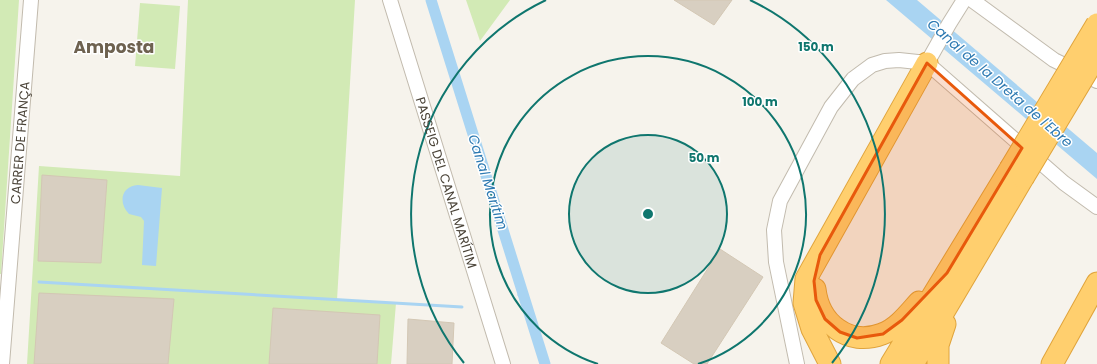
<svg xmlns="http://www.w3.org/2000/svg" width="1097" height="364" viewBox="0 0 1097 364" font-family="Poppins,sans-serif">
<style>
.green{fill:#d2eab5}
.water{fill:#a9d4f2}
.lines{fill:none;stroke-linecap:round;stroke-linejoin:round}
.stream{stroke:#a9d4f2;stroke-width:3}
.canal{stroke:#a9d4f2;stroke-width:11}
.building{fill:#d8cfc1;stroke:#d3c7b4}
.minor-casing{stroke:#c2bbae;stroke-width:16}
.highway-casing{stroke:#e0a43c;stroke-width:23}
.minor{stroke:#fff;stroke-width:14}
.highway{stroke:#ffcf6e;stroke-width:21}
.highway-bridge-casing{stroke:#e0a43c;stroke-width:23;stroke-linecap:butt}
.highway-bridge{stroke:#ffcf6e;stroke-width:21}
.marked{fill:#e8590c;fill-opacity:0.2;stroke:#e8590c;stroke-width:3;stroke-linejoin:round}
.ring{fill:none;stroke:#0f766e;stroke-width:2}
.labels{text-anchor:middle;stroke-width:3;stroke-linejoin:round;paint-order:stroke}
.street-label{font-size:13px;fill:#4b4439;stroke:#fff}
.water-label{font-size:14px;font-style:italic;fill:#2e7ab2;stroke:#fff}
.district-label{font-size:17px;font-weight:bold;fill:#6e6250;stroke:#fff}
.centre{fill:#0f766e;stroke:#fff;stroke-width:2}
.ring-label{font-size:12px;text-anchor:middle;font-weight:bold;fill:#0f766e;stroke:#fff;stroke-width:3;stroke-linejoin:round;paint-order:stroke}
</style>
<rect width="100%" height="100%" fill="#f6f3ec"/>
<path class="green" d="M0 0H19L1 274H0Z
M188 0H355L337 300 396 303 391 364H27L39 166 180 176Z
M466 0H510L480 41Z
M140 3 180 6 175 69 135 66Z"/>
<path class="water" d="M886 0H917L1097 153V179Z
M138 185 162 188 156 266 142 265 144 221 141 217 129 214C118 203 121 186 138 185Z"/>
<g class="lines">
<path class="stream" d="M39 282 462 307
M519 295 523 293"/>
<path class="canal" d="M431 0 545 364"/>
</g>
<path class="building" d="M674 0H732L714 25Z
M42 175 107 180 101 263 38 261Z
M720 249 763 277 707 364H694L661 343Z
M39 293 174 299 168 364H34Z
M273 308 380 315 377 364H269Z
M408 319 454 323 452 364H407Z"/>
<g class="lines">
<g class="minor-casing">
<g id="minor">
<path id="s1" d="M390 0 503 364"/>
<path d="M972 0 1054 60 1097 81"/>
<path d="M927 63 1064 183 1097 207"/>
<path d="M927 63 949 24 964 0"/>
<path id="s2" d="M2 364 31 0"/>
<path d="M797 364 776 262 774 230 780 201 831 107 853 79 872 65 885 61 899 60 927 63"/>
</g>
</g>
<g class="highway-casing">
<path id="highway" d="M815 289C819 323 848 347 882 334 897 329 909 313 919 302
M830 364 812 329 804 303 806 279 927 63
M891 364 1010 169
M913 364 1023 178
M938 364V345L945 324
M1052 364 1097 283"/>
</g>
<use href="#minor" class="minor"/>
<use href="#highway" class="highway"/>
<g class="highway-bridge-casing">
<path id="highway-bridge" d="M1010 169 1097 24
M1023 178 1097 55"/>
</g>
<use href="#highway-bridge" class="highway-bridge"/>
</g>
<path class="marked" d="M927 63 1022 148 947 273 902 320 883 334 857 338 840 332 825 319 816 300 814 281 820 255Z"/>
<circle cx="648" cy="214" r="79" fill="#0f766e" fill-opacity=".12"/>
<g class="ring">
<circle cx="648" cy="214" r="79"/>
<path d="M598 364A158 158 0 1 1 698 364"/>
<path d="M464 363A237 237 0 0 1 546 0M750 0A237 237 0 0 1 832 363"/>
</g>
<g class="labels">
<g class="street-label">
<text dy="5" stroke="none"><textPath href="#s2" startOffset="222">CARRER DE FRANÇA</textPath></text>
<text dy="5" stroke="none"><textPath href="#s1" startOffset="191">PASSEIG DEL CANAL MARÍTIM</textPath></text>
</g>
<g class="water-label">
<text transform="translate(1000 83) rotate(41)" y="5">Canal de la Dreta de l'Ebre</text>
<text transform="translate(488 182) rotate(72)" y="5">Canal Marítim</text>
</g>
<g class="district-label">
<text x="114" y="53">Amposta</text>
</g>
</g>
<circle cx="648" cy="214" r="6" class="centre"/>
<g class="ring-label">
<text x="816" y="51">150 m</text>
<text x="760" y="106">100 m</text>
<text x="704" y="162">50 m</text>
</g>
</svg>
